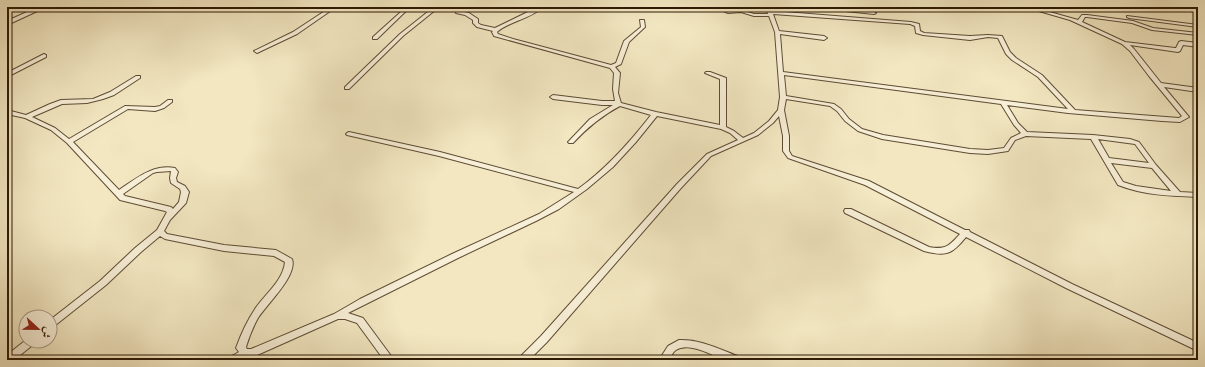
<svg xmlns="http://www.w3.org/2000/svg" width="1205" height="367" viewBox="0 0 1205 367" font-family="'Old Standard TT',Amiri,serif">
<style>
.lines{fill:none;stroke-linecap:round;stroke-linejoin:round}
.minor-casing{stroke:#5e4c34;stroke-width:2}
.tertiary-casing{stroke:#5e4c34;stroke-width:2}
.minor{fill:#f7efd7;fill-rule:evenodd}
.tertiary{fill:#f7efd7;fill-rule:evenodd}
</style>
<rect width="100%" height="100%" fill="#f2e7c1"/>
<filter id="stains"><feTurbulence type="fractalNoise" baseFrequency=".005" numOctaves="4"/><feColorMatrix values="0 0 0 0 .2 0 0 0 0 .09 0 0 0 0 .02 0 0 0 .5 -.17"/></filter>
<radialGradient id="worn" r=".72"><stop offset=".6" stop-color="#630" stop-opacity="0"/><stop offset="1" stop-color="#630" stop-opacity=".3"/></radialGradient>
<g class="lines">
<g class="minor-casing">
<path id="minor" d="M331 7H336L297 34 259 52 257 53 254 51 293 32Z
M384 7H406L407 10 377 39H373V37L403 10 402 8H386Z
M434 7H439L403 36 349 89H345V87L400 34Z
M454 7H458L460 11 469 13 478 19V23L481 25 495 28 538 7H543C530 19 510 21 497 32L498 34 513 39 611 65 616 63 624 41 641 27 640 20H644L645 27 629 42 621 64 615 67 620 73 618 93 621 103 656 112 720 125V79L705 73 706 72H710L726 78V127L734 131 743 138 754 133 769 121 778 110 780 97 775 32 769 16H754L741 12 728 13 715 7H721L729 11 741 10 754 14H768L766 7H770L772 11 911 22 919 24 920 31 924 33 970 36 988 35 1002 36 1010 52 1016 58 1042 75 1075 110 1179 118 1182 116 1149 76 1130 51 1122 44 1070 20 1025 7H1032L1078 20 1082 15H1087L1133 21 1153 28 1198 33V35L1152 30 1132 23 1087 17H1085L1082 22 1125 42 1175 48H1176L1179 42 1181 41 1198 43V47L1183 45 1180 51 1178 52 1130 45 1134 49 1161 83 1198 88V92L1164 87 1189 117 1180 122 1162 121 1068 113 1007 105 1018 123 1027 132 1093 135 1130 139 1139 142 1156 165 1180 192 1198 193V197C1171 196 1143 195 1118 185L1091 139 1026 136 1015 140 1008 151 988 154 970 153 882 139 858 131 845 121 837 111 830 106 786 99 784 110 789 136V151L792 156 869 181 965 230H969L970 232 1072 284 1198 343V351L1066 288 966 237C952 254 947 257 924 251L845 213 844 211 845 209H851L929 247C946 250 949 246 960 234L865 185 788 158 783 151V136L779 116 773 123 758 135 711 156 681 188 547 342 529 360H518L520 357 541 336 677 184 707 154 738 140 730 133 721 129 657 116 636 142 613 167 587 189 559 209 536 221 458 258 348 313 363 318 394 360H384L357 323 345 319H338L255 356C246 359 238 360 228 360L230 357 239 352 236 348C241 334 247 321 255 309 265 294 283 281 285 262L274 256 224 251 165 239 160 236 141 252 106 285 53 327 50 329V320L100 281 135 248 157 230 167 212 165 211 120 200 67 143 51 130 25 118 7 114V110L26 115 50 104 61 100 93 99 110 92 136 76H140V78L114 95 103 99 87 103 62 104 32 117 55 128 69 139 125 106 155 107 160 106 168 100H172V102L164 108 155 111 128 109 73 142 119 190C137 178 153 164 175 168L178 172 176 178 177 182 185 186 189 192 186 203 170 220 164 231 167 234 224 245 276 250 292 259C298 275 267 304 258 318 253 327 249 337 246 347L247 349H251L334 314 360 299 452 254 539 214 574 192 439 156 347 135 346 134 347 133 349 132 440 152 578 189C607 168 630 142 651 115L620 106C601 116 587 128 573 143H569L568 142 569 141 590 119 613 105H602L553 99 550 97 553 95 602 101H615L613 89 614 73 610 68 494 36 492 32 493 31 477 27 473 23V20L465 15 456 13ZM773 14 910 24 915 26 916 33 923 35 970 40 988 37 998 38 1006 54 1012 60 1038 77 1068 109 783 72 780 34 824 40 827 38 824 36 779 31ZM784 75 1001 104 1014 125 1021 133 1011 138 1004 148 988 150 970 149 883 135 862 129 849 119 841 109 834 104 786 96ZM1098 139 1135 144 1149 163 1109 158ZM1111 163 1152 168 1171 191 1136 186 1123 182ZM171 171 170 178 171 183 180 189 181 192 179 202 173 209 171 207 125 196 123 194 153 173 157 172Z
M815 7H830L874 12 876 13 874 14 817 8Z
M1163 7H1176L1198 10V12L1165 8Z
M1127 16 1198 25V27L1129 18 1127 17Z
M44 54 46 55V57L7 77V73Z
M26 340V341H36L34 344 14 360H7V355Z
M679 340C701 339 721 350 740 357L742 360C737 360 730 361 726 360 713 356 689 341 676 350 673 352 671 356 669 360H659L668 346Z"/>
</g>
<g class="tertiary-casing">
<path id="tertiary" d="M38 7H46L7 25V21Z"/>
</g>
<use href="#minor" class="minor"/>
<use href="#tertiary" class="tertiary"/>
</g>
<rect width="1205" height="367" fill="none" stroke="#f2e7c1" stroke-width="24"/>
<rect x="8" y="8" width="1189" height="351" fill="none" stroke="#2d1905" stroke-width="2"/>
<rect x="12" y="12" width="1181" height="343" fill="none" stroke="#2d1905"/>
<g transform="translate(38 329) rotate(112)"><circle r="19" fill="#f7efd7" stroke="#a69983"/>
<path d="M0-3L7 15L0 10L-7 15Z" fill="#8f2418"/>
<text y="-6" font-size="11" font-weight="bold" text-anchor="middle" fill="#2d1905">ش</text>
</g>
<rect width="100%" height="100%" filter="url(#stains)"/>
<rect width="100%" height="100%" fill="url(#worn)"/>
</svg>
